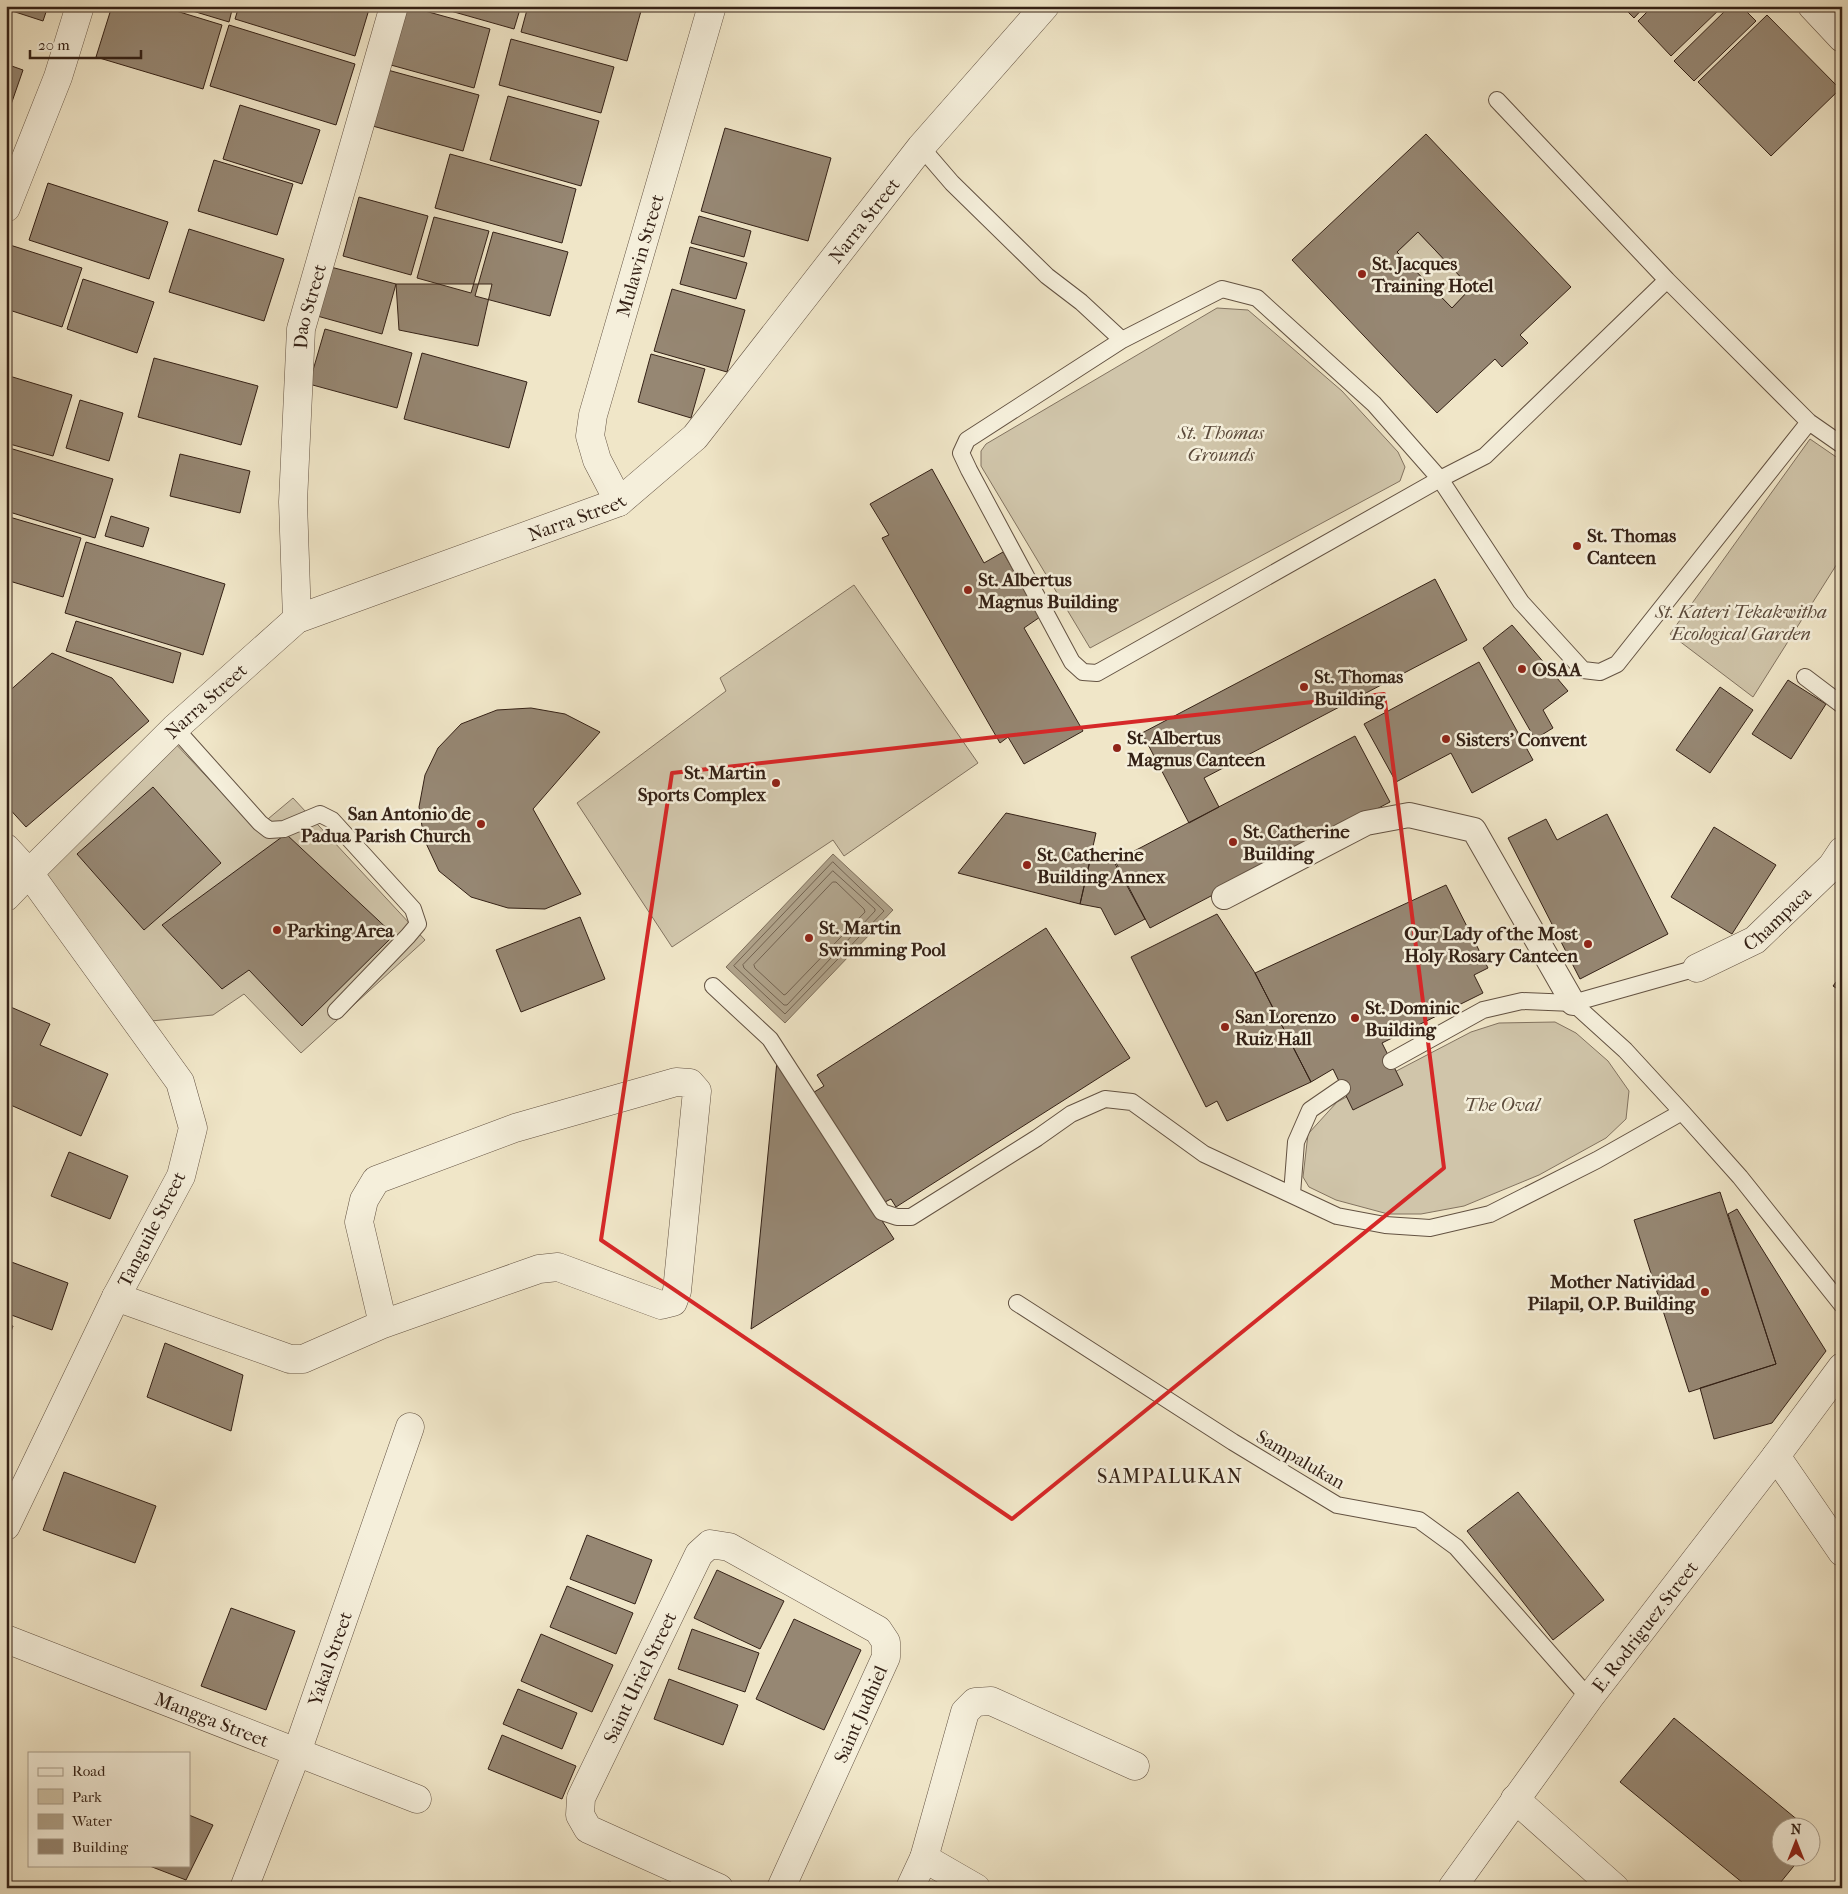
<svg xmlns="http://www.w3.org/2000/svg" width="1848" height="1894" viewBox="0 0 1848 1894" font-family="'IM FELL French Canon',serif">
<style>
.green{fill:#d0c5aa;stroke:#827360}
.water{fill:#b0a38b;stroke:#7e6f5c}
.lines{fill:none;stroke-linecap:round;stroke-linejoin:round}
.shore{stroke:#726250;stroke-width:1}
.building{fill:#968773;stroke:#342116;fill-rule:evenodd}
.service-casing{stroke:#635242;stroke-width:18}
.pedestrian-casing{stroke:#635242;stroke-width:26}
.minor-casing{stroke:#635242;stroke-width:29}
.tertiary-casing{stroke:#635242;stroke-width:29}
.service{stroke:#f5efdb;stroke-width:16}
.pedestrian{stroke:#f5efdb;stroke-width:24}
.minor{stroke:#f5efdb;stroke-width:28}
.tertiary{stroke:#f5efdb;stroke-width:28}
.marked{fill:none;stroke:#d62828;stroke-width:4;stroke-linejoin:round}
.poi-dot{fill:#8f2418;stroke:#f5efdb;stroke-width:2}
.labels{text-anchor:middle;stroke-width:5;stroke-linejoin:round;paint-order:stroke}
.street-label{font-size:19px;fill:#342116;stroke:#f5efdb}
.poi-label{font-size:19px;font-weight:bold;fill:#342116;stroke:#f5efdb;text-anchor:start}
.park-label{font-size:19px;font-style:italic;fill:#5b4a3b;stroke:#f5efdb}
.neighbourhood-label{font-size:20px;letter-spacing:1px;fill:#342116;stroke:#f5efdb}
</style>
<rect width="100%" height="100%" fill="#f0e6c8"/>
<filter id="stains"><feTurbulence type="fractalNoise" baseFrequency=".004" numOctaves="4"/><feColorMatrix values="0 0 0 0 .2 0 0 0 0 .09 0 0 0 0 .02 0 0 0 .5 -.17"/></filter>
<radialGradient id="worn" r=".72"><stop offset=".6" stop-color="#630" stop-opacity="0"/><stop offset="1" stop-color="#630" stop-opacity=".3"/></radialGradient>
<path class="green" d="M1418 232 1471 288 1452 308 1397 252Z
M1217 308 1248 310 1342 391 1398 452 1405 467 1400 481 1090 648 981 466V451L986 444Z
M1810 439 1842 461V556L1753 697 1670 634Z
M854 585 978 763 844 856 833 840 672 947 577 803 726 691 720 678Z
M172 740 256 829 293 798 425 940 301 1053 244 994 213 1015 151 1021 38 864Z
M1555 1022 1576 1033 1608 1061 1629 1091 1626 1119 1606 1138 1539 1175 1464 1206 1421 1214H1388L1336 1200 1309 1187 1303 1177 1308 1134 1337 1102 1471 1032 1499 1023Z"/>
<path class="water" d="M833 854 893 910 785 1023 726 967Z"/>
<g class="lines">
<path class="shore" d="M833 862 884 911 785 1014 734 966Z
M833 871 875 909V911L787 1005H784L744 968 743 965Z
M833 882H836L864 909 865 912 786 994 784 995 755 968 754 965Z"/>
</g>
<path class="building" d="M6 6H48L43 21 6 9Z
M112 6H160L222 25 203 89 96 57Z
M176 6H233L229 22Z
M239 6H370L355 56 235 19Z
M407 6 490 29 474 88 380 62Z
M433 6H521L514 29Z
M528 6H625L641 11 627 61 521 32Z
M1622 6H1645L1634 18Z
M1653 6H1723L1671 56 1638 21Z
M1730 6H1741L1756 21 1694 81 1674 61Z
M1767 15 1840 89 1771 156 1698 82Z
M229 25 355 64 336 125 210 86Z
M511 39 614 67 601 113 499 85Z
M6 64 23 70 6 119Z
M384 69 479 95 463 151 369 125Z
M508 96 599 121 581 186 490 160Z
M240 105 320 130 302 184 223 159Z
M725 128 831 158 808 241 701 211Z
M1426 134 1571 287 1520 335 1528 343 1502 367 1495 359 1437 413 1292 260ZM1418 232 1471 288 1452 308 1397 252Z
M450 154 576 189 562 243 435 208Z
M214 160 293 184 277 235 198 211Z
M48 183 168 222 149 279 29 240Z
M359 197 428 216 411 275 343 256Z
M699 216 751 231 744 257 691 243Z
M434 217 489 231 471 293 417 278Z
M189 229 284 259 264 321 169 292Z
M493 232 568 252 550 316 475 296Z
M10 245 82 268 62 327 6 309V256Z
M690 247 747 263 736 299 680 284Z
M323 265 396 284 382 334 310 314Z
M83 279 154 302 137 353 67 329Z
M396 284H492L478 346 399 330Z
M672 289 745 310 727 372 654 351Z
M325 329 412 353 397 408 309 384Z
M422 353 527 382 509 448 404 419Z
M651 354 705 369 691 418 638 402Z
M154 358 258 386 241 445 138 417Z
M6 375 72 395 53 456 6 443Z
M80 400 123 413 109 461 66 448Z
M6 447 113 479 95 538 6 511Z
M180 454 250 471 240 513 170 496Z
M932 469 984 563 1003 552 1040 617 1024 628 1083 731 1024 764 1008 737 1000 743 882 538 889 535 870 504Z
M6 516 81 538 63 597 6 580Z
M111 516 149 528 143 547 105 536Z
M86 542 225 584 203 655 65 613Z
M1435 579 1467 640 1204 778 1219 807 1189 823 1142 733Z
M76 621 181 653 173 683 66 651Z
M1512 625 1568 691 1543 710 1553 728 1535 739 1483 648Z
M52 653 112 678 149 721 26 827 6 805V694Z
M1479 662 1533 760 1472 793 1451 753 1396 782 1364 724Z
M1788 680 1826 704 1791 759 1752 734Z
M1720 687 1753 710 1710 773 1676 750Z
M531 708 565 714 600 732 533 809 581 894 545 909 508 908 471 897 439 871 424 839 419 807 425 775 438 748 461 724 497 710Z
M1355 736 1390 802 1150 928 1115 861Z
M153 787 221 863 144 930 77 854Z
M1006 813 1096 833 1080 904 958 873Z
M1607 814 1668 934 1580 979 1508 838 1546 819 1557 840Z
M1714 827 1776 865 1732 934 1671 897Z
M286 834 394 935 302 1026 249 970 222 989 162 925Z
M1091 857 1113 860 1145 919 1115 935 1101 908 1080 904Z
M1446 885 1488 968 1474 975 1483 993 1382 1043 1403 1085 1353 1110 1333 1069 1311 1082 1255 973Z
M1217 914 1255 973 1311 1082 1227 1121 1217 1101 1206 1107 1131 957Z
M580 917 605 979 521 1012 496 950Z
M1046 928 1130 1058 896 1207 891 1199 881 1204 811 1094 824 1086 817 1075Z
M1842 974V992L1833 986Z
M6 1005 50 1024 40 1045 108 1074 81 1136 6 1103Z
M777 1061 894 1239 751 1329Z
M69 1152 128 1176 110 1219 51 1196Z
M1720 1192 1776 1364 1689 1392 1634 1220Z
M1737 1209 1826 1351 1772 1423 1714 1439 1700 1388 1776 1364 1728 1214Z
M6 1260 68 1283 52 1330 6 1313Z
M6 1324 13 1326 6 1345Z
M165 1343 243 1375 231 1431 147 1397Z
M64 1472 156 1506 135 1563 43 1530Z
M1518 1492 1604 1600 1553 1640 1467 1531Z
M587 1535 652 1560 635 1604 570 1579Z
M717 1570 784 1601 760 1649 694 1618Z
M567 1586 633 1613 616 1654 550 1627Z
M231 1608 295 1631 266 1710 201 1686Z
M794 1619 861 1650 824 1730 756 1699Z
M692 1629 759 1653 745 1692 678 1669Z
M541 1634 613 1665 592 1712 521 1681Z
M669 1679 738 1705 723 1745 654 1719Z
M518 1689 577 1713 562 1749 503 1724Z
M1674 1718 1805 1826H1780V1856H1802L1776 1888H1749L1620 1782Z
M502 1735 576 1766 562 1799 488 1769Z
M189 1815 213 1825 186 1880 147 1865H189Z
M1810 1831 1818 1838 1810 1846Z
M608 1882 621 1888H606Z"/>
<g class="lines">
<g class="service-casing">
<path id="service" d="M1497 100 1667 280 1809 422 1842 445
M921 147 952 183 1047 276 1081 302 1122 340 1222 289 1257 298 1374 404 1440 479 1521 602 1583 670 1600 672 1617 664 1809 422
M1122 340 967 440 961 453 969 470 1072 662 1083 672 1097 673 1440 479 1485 456 1667 280
M1805 677 1842 705
M175 728 260 823 269 830 284 829 320 814 332 820 413 909 418 924 408 936 336 1011
M713 986 770 1039 882 1212 897 1217H911L1037 1138 1071 1114 1105 1099 1132 1102 1204 1154 1337 1216 1385 1225 1430 1228 1490 1214 1597 1160 1682 1112
M1573 1003 1697 968
M1391 1061 1483 1010 1522 1001 1573 1003 1625 1050 1682 1112 1740 1177 1842 1305
M1292 1194 1296 1142 1310 1110 1342 1088
M1017 1303 1233 1442 1337 1505 1419 1520 1456 1547 1589 1698"/>
</g>
<g class="pedestrian-casing">
<path id="pedestrian" d="M1224 897 1366 823 1409 815 1474 830 1573 1003"/>
</g>
<g class="minor-casing">
<g id="minor">
<path d="M1812 6 1842 38"/>
<path d="M6 208 58 77 80 6"/>
<path id="s1" d="M619 502 597 460 590 436 593 415 712 6"/>
<path id="s2" d="M297 619 293 502 301 329 394 6"/>
<path d="M6 848 29 873 180 1082 193 1128 181 1176 116 1297 6 1526"/>
<path id="s3" d="M6 897 29 873 175 728 297 619 619 502 695 437 921 147 1045 6"/>
<path id="s4" d="M1697 968 1755 940 1832 866 1842 851"/>
<path d="M116 1297 290 1359H303L383 1324 539 1269 558 1267 661 1305 673 1302 677 1291 697 1091 690 1083 676 1082 515 1128 376 1180 364 1200 359 1222 383 1324"/>
<path d="M1776 1456 1842 1552"/>
<path id="s5" d="M6 1639 417 1799"/>
<path d="M1515 1799 1615 1888"/>
<path d="M924 1858 976 1888"/>
<path id="s6" d="M244 1888 297 1752 410 1427"/>
<path id="s7" d="M719 1888 588 1829 580 1815 581 1798 699 1554 710 1544 729 1547 878 1630 886 1642V1657L781 1888"/>
<path d="M910 1888 924 1858 965 1712 975 1702 991 1701 1135 1766"/>
</g>
</g>
<g class="tertiary-casing">
<g id="tertiary">
<path id="s8" d="M1452 1888 1589 1698 1776 1456 1842 1367"/>
</g>
</g>
<use href="#service" class="service"/>
<use href="#pedestrian" class="pedestrian"/>
<use href="#minor" class="minor"/>
<use href="#tertiary" class="tertiary"/>
</g>
<path class="marked" d="M1384 694 1444 1168 1012 1519 601 1240 672 773Z"/>
<g class="poi-dot">
<circle cx="1362" cy="274" r="5"/>
<circle cx="1577" cy="546" r="5"/>
<circle cx="968" cy="590" r="5"/>
<circle cx="1522" cy="669" r="5"/>
<circle cx="1304" cy="687" r="5"/>
<circle cx="1446" cy="739" r="5"/>
<circle cx="1117" cy="748" r="5"/>
<circle cx="776" cy="783" r="5"/>
<circle cx="481" cy="824" r="5"/>
<circle cx="1233" cy="842" r="5"/>
<circle cx="1027" cy="865" r="5"/>
<circle cx="277" cy="930" r="5"/>
<circle cx="809" cy="938" r="5"/>
<circle cx="1588" cy="944" r="5"/>
<circle cx="1355" cy="1018" r="5"/>
<circle cx="1225" cy="1027" r="5"/>
<circle cx="1705" cy="1292" r="5"/>
</g>
<g class="labels">
<g class="street-label">
<text dy="7" stroke="none"><textPath href="#s3" startOffset="1120">Narra Street</textPath></text>
<text dy="7" stroke="none"><textPath href="#s1" startOffset="260">Mulawin Street</textPath></text>
<text dy="7" stroke="none"><textPath href="#s2" startOffset="314">Dao Street</textPath></text>
<text dy="7" stroke="none"><textPath href="#s3" startOffset="700">Narra Street</textPath></text>
<text dy="7" stroke="none"><textPath href="#s3" startOffset="280">Narra Street</textPath></text>
<text dy="7" stroke="none"><textPath href="#s4" startOffset="95">Champaca</textPath></text>
<text transform="translate(151 1229) rotate(-63)" y="7">Tanguile Street</text>
<text transform="translate(1301 1459) rotate(30)" y="7">Sampalukan</text>
<text dy="7" stroke="none"><textPath href="#s8" startOffset="325">E. Rodriguez Street</textPath></text>
<text dy="7" stroke="none"><textPath href="#s6" startOffset="245">Yakal Street</textPath></text>
<text dy="7" stroke="none"><textPath href="#s7" startOffset="311">Saint Uriel Street</textPath></text>
<text transform="translate(860 1714) rotate(-66)" y="7">Saint Judhiel</text>
<text dy="7" stroke="none"><textPath href="#s5" startOffset="221">Mangga Street</textPath></text>
</g>
<g class="poi-label">
<text x="1372" y="270">St. Jacques<tspan x="1372" dy="22">Training Hotel</tspan></text>
<text x="1587" y="542">St. Thomas<tspan x="1587" dy="22">Canteen</tspan></text>
<text x="978" y="586">St. Albertus<tspan x="978" dy="22">Magnus Building</tspan></text>
<text x="1532" y="676">OSAA</text>
<text x="1314" y="683">St. Thomas<tspan x="1314" dy="22">Building</tspan></text>
<text x="1127" y="744">St. Albertus<tspan x="1127" dy="22">Magnus Canteen</tspan></text>
<text x="1456" y="746">Sisters' Convent</text>
<text x="766" y="779" text-anchor="end">St. Martin<tspan x="766" dy="22">Sports Complex</tspan></text>
<text x="471" y="820" text-anchor="end">San Antonio de<tspan x="471" dy="22">Padua Parish Church</tspan></text>
<text x="1243" y="838">St. Catherine<tspan x="1243" dy="22">Building</tspan></text>
<text x="1037" y="861">St. Catherine<tspan x="1037" dy="22">Building Annex</tspan></text>
<text x="819" y="934">St. Martin<tspan x="819" dy="22">Swimming Pool</tspan></text>
<text x="287" y="937">Parking Area</text>
<text x="1578" y="940" text-anchor="end">Our Lady of the Most<tspan x="1578" dy="22">Holy Rosary Canteen</tspan></text>
<text x="1365" y="1014">St. Dominic<tspan x="1365" dy="22">Building</tspan></text>
<text x="1235" y="1023">San Lorenzo<tspan x="1235" dy="22">Ruiz Hall</tspan></text>
<text x="1695" y="1288" text-anchor="end">Mother Natividad<tspan x="1695" dy="22">Pilapil, O.P. Building</tspan></text>
</g>
<g class="park-label">
<text x="1221" y="439">St. Thomas<tspan x="1221" dy="22">Grounds</tspan></text>
<text x="1741" y="618">St. Kateri Tekakwitha<tspan x="1741" dy="22">Ecological Garden</tspan></text>
<text x="1502" y="1111">The Oval</text>
</g>
<g class="neighbourhood-label">
<text x="1170" y="1483">SAMPALUKAN</text>
</g>
</g>
<rect width="1848" height="1894" fill="none" stroke="#f0e6c8" stroke-width="25"/>
<rect x="8" y="8" width="1833" height="1879" fill="none" stroke="#342116" stroke-width="2.5"/>
<rect x="12" y="12" width="1823" height="1869" fill="none" stroke="#342116"/>
<rect x="28" y="1752" width="162" height="115" fill="#f5efdb" stroke="#a89d8c"/>
<rect x="38" y="1768" width="25" height="8" fill="#f5efdb" stroke="#a89d8c"/>
<text x="72" y="1776" font-size="15" fill="#342116">Road</text>
<rect x="38" y="1789" width="25" height="15" fill="#d0c5aa" stroke="#a89d8c"/>
<text x="72" y="1802" font-size="15" fill="#342116">Park</text>
<rect x="38" y="1814" width="25" height="15" fill="#b0a38b" stroke="#a89d8c"/>
<text x="72" y="1826" font-size="15" fill="#342116">Water</text>
<rect x="38" y="1839" width="25" height="15" fill="#968773" stroke="#a89d8c"/>
<text x="72" y="1852" font-size="15" fill="#342116">Building</text>
<g transform="translate(1796 1842)"><circle r="24" fill="#f5efdb" stroke="#a89d8c"/>
<path d="M0-4L9 19L0 12L-9 19Z" fill="#8f2418"/>
<text y="-8" font-size="14" font-weight="bold" text-anchor="middle" fill="#342116">N</text>
</g>
<path d="M30 50v8h111v-8" fill="none" stroke="#342116" stroke-width="2.5"/>
<text x="38" y="50" font-size="15" fill="#342116" stroke="#f5efdb" stroke-width="4" paint-order="stroke">20 m</text>
<rect width="100%" height="100%" filter="url(#stains)"/>
<rect width="100%" height="100%" fill="url(#worn)"/>
</svg>
